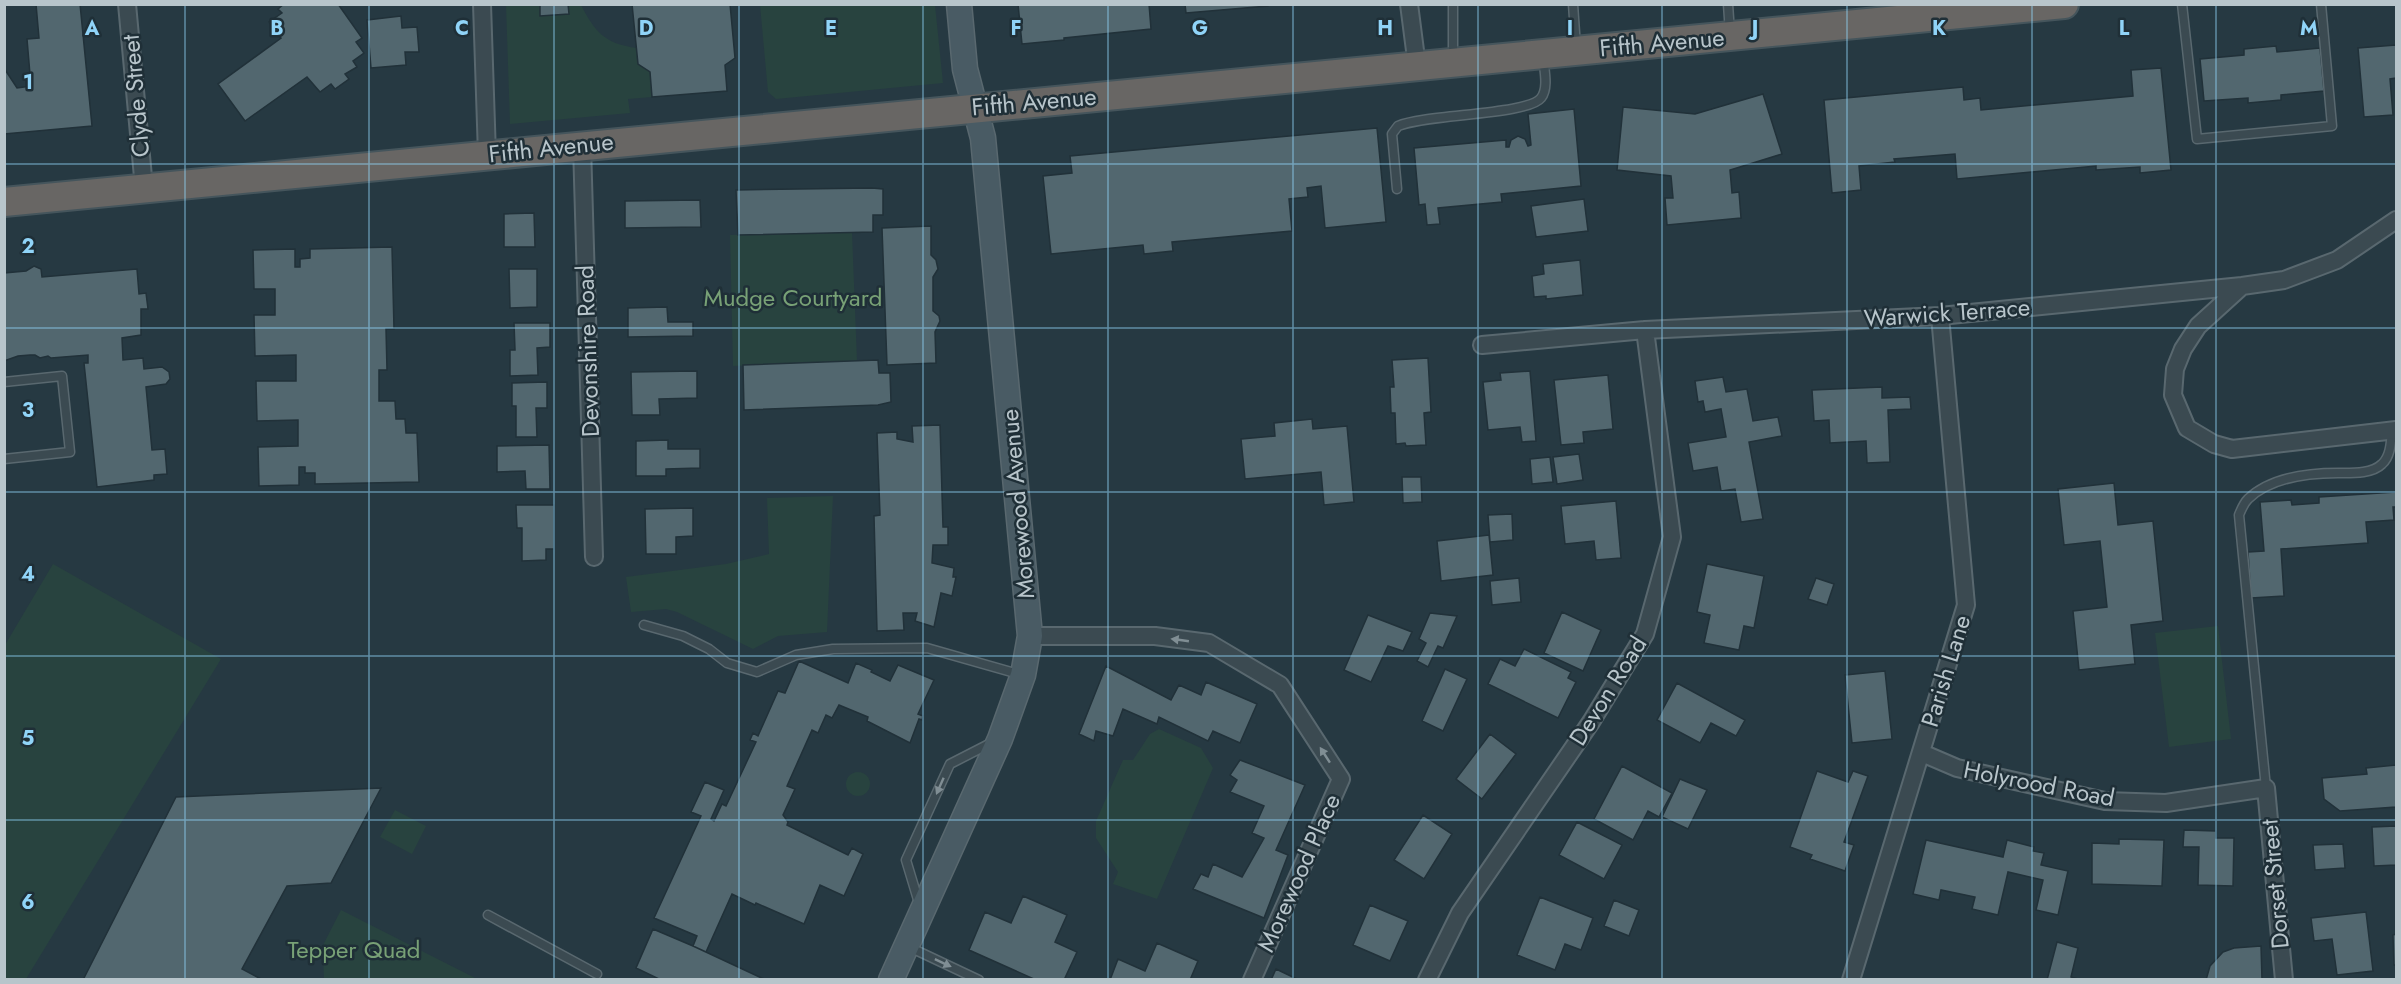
<svg xmlns="http://www.w3.org/2000/svg" width="2401" height="984" viewBox="0 0 2401 984" font-family="Jost,sans-serif">
<style>
.green{fill:#28433f}
.building{fill:#52676f;stroke:#213139;stroke-width:1.5}
.lines{fill:none;stroke-linecap:round;stroke-linejoin:round}
.service-casing{stroke:#59686f;stroke-width:11}
.minor-casing{stroke:#59686f;stroke-width:20}
.secondary-casing{stroke:#59686f;stroke-width:27}
.trunk-casing{stroke:#45555c;stroke-width:32}
.service{stroke:#3b4a51;stroke-width:8}
.minor{stroke:#3b4a51;stroke-width:16}
.secondary{stroke:#495b64;stroke-width:24}
.trunk{stroke:#686664;stroke-width:28}
.oneway{fill:#808e94}
.grid{fill:none;stroke:#90d4f8;stroke-width:1.5;stroke-opacity:0.55}
.labels{text-anchor:middle;stroke-width:5;stroke-linejoin:round;paint-order:stroke}
.street-label{font-size:24px;fill:#b8c5cb;stroke:#1f2f37}
.park-label{font-size:24px;fill:#78a176;stroke:#1f2f37}
.grid-label{font-size:20px;text-anchor:middle;font-weight:bold;fill:#90d4f8;stroke:#1f2f37;stroke-width:5;stroke-linejoin:round;paint-order:stroke}
</style>
<rect width="100%" height="100%" fill="#263942"/>
<path class="green" d="M506 5H581C595 32 605 44 637 48L638 64 650 72 652 97 628 99 630 113 510 124Z
M760 5H935L943 83 776 99 768 92Z
M852 232 857 361 733 366 730 235Z
M833 496 827 632 778 636 753 649 677 612 666 609 631 612 626 577 726 564 769 554 767 498Z
M53 564 221 659 26 979H5V645Z
M2218 626 2231 739 2169 747 2155 633Z
M1159 729 1201 748 1213 768 1157 899 1113 884 1118 872 1096 838V821L1123 760H1133L1150 734Z
M846 784a12 12 0 1 1 24 0a12 12 0 1 1-24 0Z
M395 810 426 826 412 854 380 837Z
M341 910 477 979H324L323 955H320V951Z"/>
<path class="building" d="M36 4H80L92 126 4 134V68L17 88 31 86 27 39 39 38Z
M284 4H338L362 38 356 42 364 53 353 61 357 67 345 74 349 79 335 89 331 84 320 92 307 77 245 121 218 84 281 38 269 22 282 13 278 9Z
M540 4H568L569 14 540 16Z
M632 4H730L735 58 725 65 727 91 652 97 650 72 638 64Z
M1018 4H1149L1151 29 1064 38V40L1022 44Z
M1185 4H1268V6L1186 13Z
M401 16 402 28 417 27 419 52H405L406 65 371 68 367 20Z
M2396 45V78L2390 79 2393 115 2364 117 2358 48Z
M2276 46 2277 52 2320 48 2324 91 2281 95V100L2248 103V98L2204 101 2200 59 2244 55V49Z
M2161 68 2171 170 2140 173V167L2096 170V166L1957 179 1955 154 1894 159 1895 162 1859 166 1861 190 1832 193 1824 100 1963 87 1964 100 1980 98 1981 110 2133 96 2131 70Z
M1763 94 1782 154 1730 170 1732 193 1739 192 1741 218 1667 225 1665 198H1673L1671 176 1617 170 1623 107 1695 114Z
M1574 109 1581 186 1501 194 1502 202 1438 208 1440 224 1427 225 1425 204 1419 205 1414 148 1506 140V147H1509L1511 140 1518 136 1525 139 1528 146 1531 145 1528 114Z
M1377 128 1386 222 1325 228 1321 186 1307 188 1308 197 1289 199 1292 231 1172 242 1173 251 1144 254 1143 245 1051 254 1043 176 1072 173 1070 156Z
M872 188 883 189V215H873V232L738 235 736 190Z
M1584 199 1588 231 1536 237 1531 206Z
M700 200 701 227 625 228V201Z
M534 213 535 247H504V214Z
M931 226V255L936 260 938 269 933 277V311L939 316 940 321 935 332 936 363 887 365 882 228Z
M392 247 394 329H386L387 370H379V401H395L396 419H405L406 433H417L419 482 315 484V473H305V467H299V485L259 486 258 447 298 446V420L257 421 256 381H296V355L255 356 254 315H275V289H254L253 250 295 249V267H300V259L310 258V249Z
M1580 260 1583 295 1546 299V296L1534 297 1532 276 1544 274 1543 264Z
M34 266 41 269 42 277 137 269 139 294 146 293 148 309H141V335L122 338 123 360 143 358 144 369 162 367 169 372 170 379 166 384 146 387 152 450 165 449 167 474 154 475V480L97 487 84 363H88V355L51 358 48 356 40 358 35 355H30L18 356 4 361V273L26 271Z
M509 269H537V307L510 308Z
M667 307 668 322H693V336L628 337V308Z
M514 323H550V347L537 348 538 375 510 376V350H515Z
M1428 358 1431 412 1424 413 1426 445 1406 446 1405 443 1396 444 1395 413H1391L1390 387H1394L1392 360Z
M878 360 879 373H890L891 402 878 405 744 410 743 365Z
M697 371V398L659 399 660 415H632L631 372Z
M1530 371 1536 441 1522 442 1520 427 1488 430 1483 382 1501 380 1500 373Z
M1608 375 1613 429 1583 432 1584 443 1561 445 1554 380Z
M1723 377 1726 392 1747 389 1753 421 1778 417 1782 436 1749 442 1763 519 1741 522 1735 489 1721 491 1717 467 1693 471 1688 443 1726 437 1721 409 1705 412 1703 401 1698 402 1695 381Z
M547 382V408H536L537 437H516V406H512V383Z
M1882 387V398L1910 397 1911 409 1888 410 1890 462 1867 463 1866 441 1830 443 1829 420 1814 421 1812 390Z
M1312 419 1313 429 1347 426 1354 502 1324 505 1321 472 1245 479 1241 439 1275 436 1274 423Z
M940 425 943 527H948V545H933L932 563 954 568 953 577H956L952 596 941 593 934 627 915 621 917 613H903L904 630 877 631 874 516 880 515 877 433 897 432V439L913 442 912 426Z
M668 440V449H700V468L666 469V476H636V441Z
M549 445 550 489H526L525 471 497 472V446Z
M1579 454 1583 480 1557 484 1553 457Z
M1550 457 1553 482 1532 484 1530 459Z
M1402 477H1421L1422 502 1403 503Z
M2114 483 2118 525 2153 521 2163 621 2131 625 2135 664 2079 670 2073 611 2107 607 2100 541 2064 545 2058 489Z
M2396 492V507H2393L2394 520 2366 522 2368 543 2281 549 2284 596 2251 598 2248 552 2264 551 2260 502 2291 500 2292 505 2319 503V497Z
M1616 501 1621 558 1596 560 1594 541 1565 544 1561 506Z
M516 505H554V549H546V560L522 561V528H517Z
M693 508V536L676 537V554H646L645 509Z
M1512 514 1513 540 1490 542 1488 515Z
M1489 535 1493 575 1441 581 1437 541Z
M1707 564 1764 576 1754 628 1744 626 1739 650 1704 643 1710 615 1697 612Z
M1519 578 1521 602 1492 605 1490 581Z
M1816 578 1834 584 1827 605 1808 599Z
M1562 612 1601 630 1583 671 1544 653Z
M1430 613 1457 616 1443 648 1438 646 1428 667 1417 661 1426 643 1419 639Z
M1368 615 1412 632 1403 651 1388 646 1371 682 1344 670Z
M1524 649 1571 672 1568 678 1576 682 1558 718 1488 684 1500 659 1515 666Z
M799 661 848 683 856 663 872 670 871 672 890 681 898 665 934 680 918 714 923 716 922 720 919 719 910 743 867 721 868 717 839 705 832 718 826 715 818 733 812 730 787 786 795 789 783 815 788 822 787 825 848 855 852 848 863 854 844 896 820 885 804 924 756 903 755 905 732 894 706 952 693 946 697 936 654 918 701 816 691 812 705 782 724 790 711 819 714 821 722 804 726 806 756 742 750 740 753 733 758 736 778 691 785 693Z
M1106 666 1171 700 1179 685 1201 695 1206 682 1257 704 1240 743 1213 731 1208 741 1159 717 1157 724 1123 709 1113 736 1096 731 1094 741 1079 734Z
M1445 669 1467 679 1443 731 1422 721Z
M1885 671 1892 739 1852 743 1845 675Z
M1677 683 1745 720 1736 736 1711 723 1700 743 1657 720Z
M1490 734 1516 754 1482 799 1456 779Z
M1240 760 1305 785 1276 850 1288 855 1264 918 1193 889 1201 874 1208 877 1213 864 1242 877 1264 838 1252 833 1264 806 1230 792 1237 780 1230 775Z
M2396 765V807L2340 811 2324 799 2322 778 2367 774 2366 768Z
M1622 766 1672 793 1659 817 1648 811 1633 840 1594 819Z
M1817 771 1848 782 1853 771 1868 776 1844 842 1854 845 1845 871 1810 859 1812 855 1790 847Z
M1680 779 1707 790 1688 829 1662 817Z
M381 788 331 883 287 886 242 969 263 980H83L176 797Z
M1423 815 1452 834 1424 879 1394 860Z
M1577 822 1622 845 1604 879 1559 855Z
M2396 826V865L2374 866 2372 827Z
M2184 830 2216 831V838H2234L2233 886 2198 885 2199 847H2183Z
M2119 839 2164 840 2162 886 2092 884V843L2119 844Z
M1926 840 2003 857 2007 840 2034 847 2033 851 2044 853 2041 865 2068 871 2058 915 2036 910 2043 880 2008 872 1998 915 1972 909 1975 897 1941 890 1939 900 1913 894Z
M2343 844 2345 868 2315 870 2313 845Z
M1023 896 1067 915 1055 942 1077 952 1064 980H1036L969 950 985 912 1011 923Z
M1540 897 1593 918 1581 950 1565 944 1555 970 1517 955Z
M1614 900 1639 910 1629 936 1604 926Z
M1370 905 1408 921 1390 961 1353 945Z
M2366 912 2373 971 2337 975 2332 939 2314 941 2311 918Z
M653 929 693 946 766 980H661L636 968Z
M2396 934V965H2394L2393 935Z
M2057 942 2078 948 2071 977 2081 980H2047Z
M1157 943 1198 961 1190 980H1110L1118 959 1145 971Z
M2261 946 2262 980H2206L2210 966 2223 952 2234 948Z
M1276 969 1299 980H1271Z"/>
<g class="lines">
<g class="service-casing">
<path id="service" d="M1573 4 1576 47
M1728 4 1730 33
M2182 4 2197 139 2332 126 2321 4
M1453 59V4
M1397 189 1392 134 1398 126C1425 114 1528 115 1541 98 1549 88 1544 69 1543 57
M4 382 62 376 70 452 4 459
M644 625 683 636 709 649 727 663 757 672 796 655 833 649 927 648 1022 675
M2266 788 2239 515C2241 510 2244 503 2248 499 2271 477 2308 473 2338 473 2352 473 2372 474 2382 464 2391 456 2391 441 2392 430
M919 903 906 860 950 764 991 743
M488 915 597 974
M907 946 979 980"/>
</g>
<g class="minor-casing">
<path id="minor" d="M127 4 144 188
M482 4 487 155
M1409 4 1417 66
M582 145 594 557
M2242 286 2198 326 2183 349 2175 369 2173 395 2187 428 2214 444 2232 449 2396 430
M1482 345 1645 330 1940 316 2242 286 2284 280 2337 260 2396 220
M1030 636H1155L1209 643 1280 685 1341 779 1252 980
M1922 753 1957 768 2105 801 2166 803 2266 788 2284 980
M1427 980 1460 913 1591 722 1645 634 1672 537 1645 330
M1851 980 1966 605 1940 316"/>
</g>
<g class="secondary-casing">
<path id="secondary" d="M891 980 1000 739 1023 675 1030 636 983 138 965 69 959 4"/>
</g>
<g class="trunk-casing">
<path id="trunk" d="M4 202 2064 4"/>
</g>
<use href="#service" class="service"/>
<use href="#minor" class="minor"/>
<use href="#secondary" class="secondary"/>
<use href="#trunk" class="trunk"/>
</g>
<defs><path id="oneway-solid" d="M-6-.8H1V-3.2L6.5 0L1 3.2V.8H-6Z" transform="scale(1.5)"/></defs>
<g class="oneway">
<use href="#oneway-solid" transform="translate(1180 640) rotate(-172)"/>
<use href="#oneway-solid" transform="translate(1325 755) rotate(-123)"/>
<use href="#oneway-solid" transform="translate(940 786) rotate(114)"/>
<use href="#oneway-solid" transform="translate(943 963) rotate(25)"/>
</g>
<path class="grid" d="M185 4V980M369 4V980M554 4V980M739 4V980M923 4V980M1108 4V980M1293 4V980M1478 4V980M1662 4V980M1847 4V980M2032 4V980M2216 4V980M4 164H2396M4 328H2396M4 492H2396M4 656H2396M4 820H2396"/>
<g class="labels">
<g class="street-label">
<text transform="translate(1662 43) rotate(-5)" y="8">Fifth Avenue</text>
<text transform="translate(136 96) rotate(-95)" y="8">Clyde Street</text>
<text transform="translate(1034 102) rotate(-5)" y="8">Fifth Avenue</text>
<text transform="translate(551 148) rotate(-6)" y="8">Fifth Avenue</text>
<text transform="translate(1947 313) rotate(-4)" y="8">Warwick Terrace</text>
<text transform="translate(588 351) rotate(-92)" y="8">Devonshire Road</text>
<text transform="translate(1018 504) rotate(-95)" y="8">Morewood Avenue</text>
<text transform="translate(1946 671) rotate(-73)" y="8">Parish Lane</text>
<text transform="translate(1608 691) rotate(-58)" y="8">Devon Road</text>
<text transform="translate(2039 784) rotate(11)" y="8">Holyrood Road</text>
<text transform="translate(1299 873) rotate(-66)" y="8">Morewood Place</text>
<text transform="translate(2275 884) rotate(-95)" y="8">Dorset Street</text>
</g>
<g class="park-label">
<text x="793" y="306">Mudge Courtyard</text>
<text x="354" y="958">Tepper Quad</text>
</g>
</g>
<g class="grid-label">
<text x="92" y="35">A</text>
<text x="277" y="35">B</text>
<text x="462" y="35">C</text>
<text x="646" y="35">D</text>
<text x="831" y="35">E</text>
<text x="1016" y="35">F</text>
<text x="1200" y="35">G</text>
<text x="1385" y="35">H</text>
<text x="1570" y="35">I</text>
<text x="1755" y="35">J</text>
<text x="1939" y="35">K</text>
<text x="2124" y="35">L</text>
<text x="2309" y="35">M</text>
<text x="28" y="89">1</text>
<text x="28" y="253">2</text>
<text x="28" y="417">3</text>
<text x="28" y="581">4</text>
<text x="28" y="745">5</text>
<text x="28" y="909">6</text>
</g>
<rect width="2401" height="984" fill="none" stroke="#b8c5cb" stroke-width="12"/>
</svg>
